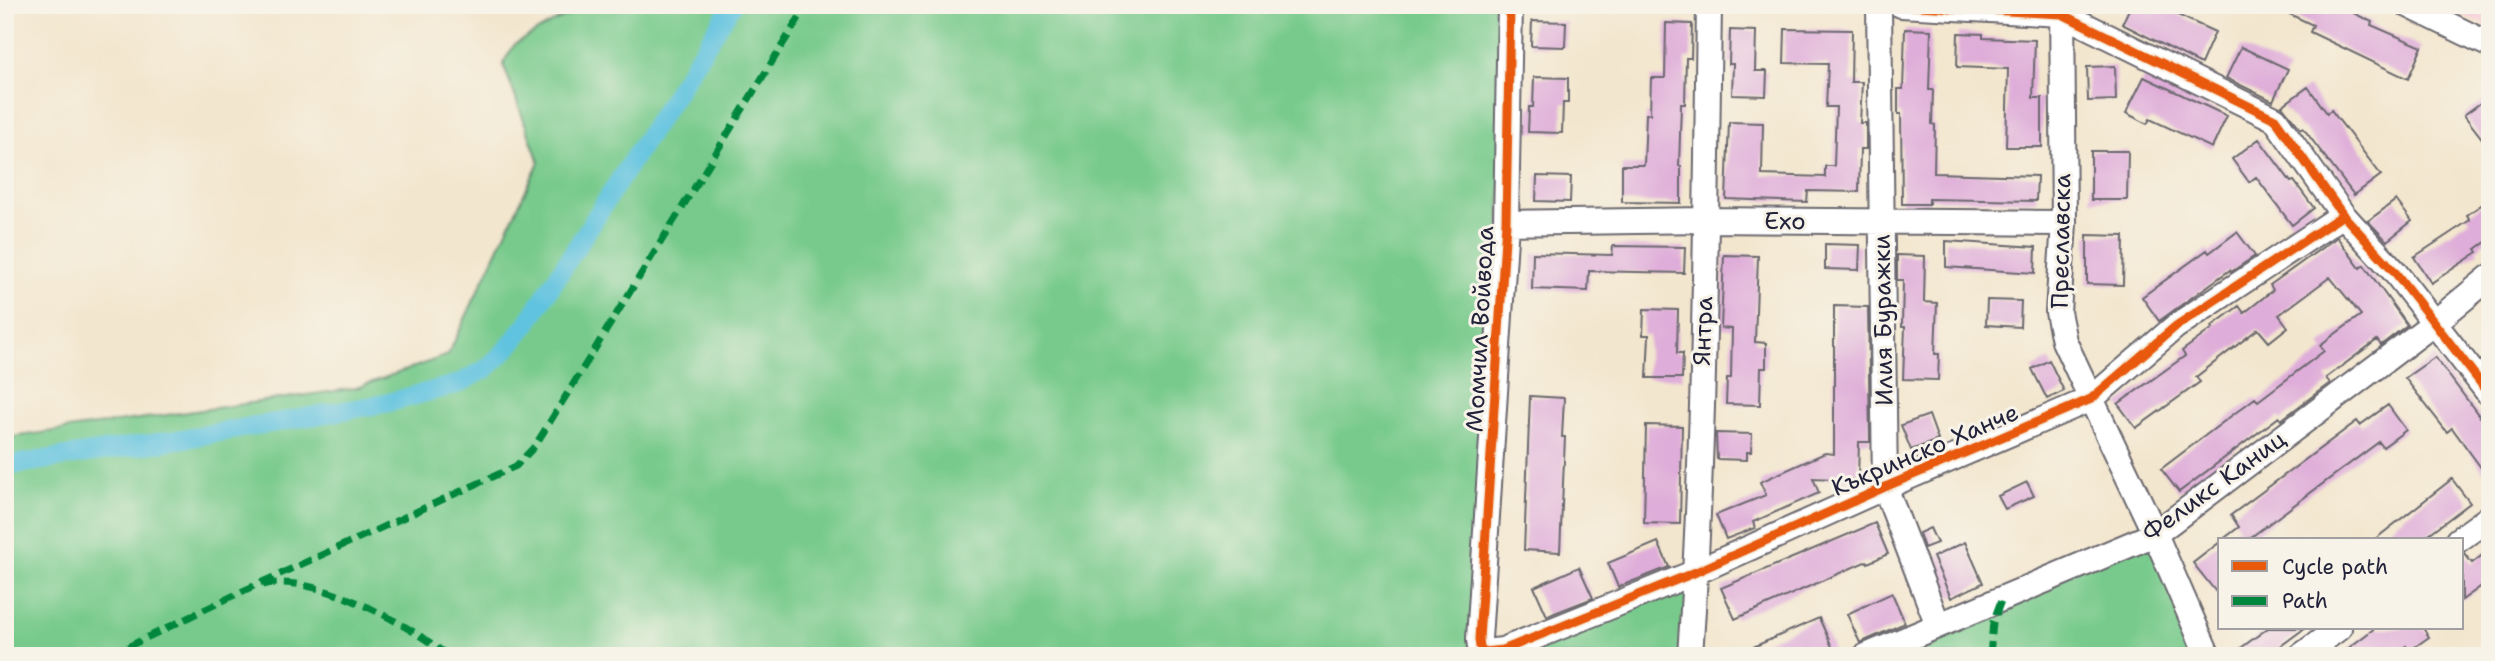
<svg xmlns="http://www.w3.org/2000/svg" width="2495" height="661" viewBox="0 0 2495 661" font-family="'Shantell Sans',sans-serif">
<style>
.built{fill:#f6cfd9}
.green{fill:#78ca8c;stroke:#4d7664;stroke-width:2}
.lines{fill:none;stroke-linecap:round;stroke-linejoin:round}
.canal{stroke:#61c3df;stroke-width:19}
.building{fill:#dfadd9}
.minor-casing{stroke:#6b676e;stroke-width:28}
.minor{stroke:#fff;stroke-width:24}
.quiet{stroke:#00873e;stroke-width:7;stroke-dasharray:14 7;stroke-linecap:butt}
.cycleway-casing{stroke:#f7f3e8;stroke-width:13}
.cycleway{stroke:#e8590c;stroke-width:9}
.labels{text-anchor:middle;stroke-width:6;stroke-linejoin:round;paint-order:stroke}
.street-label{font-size:24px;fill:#22223b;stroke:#f7f3e8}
</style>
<rect width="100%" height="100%" fill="#f7f3e8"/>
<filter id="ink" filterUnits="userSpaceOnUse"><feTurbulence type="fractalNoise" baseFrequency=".0143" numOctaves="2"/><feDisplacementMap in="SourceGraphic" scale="14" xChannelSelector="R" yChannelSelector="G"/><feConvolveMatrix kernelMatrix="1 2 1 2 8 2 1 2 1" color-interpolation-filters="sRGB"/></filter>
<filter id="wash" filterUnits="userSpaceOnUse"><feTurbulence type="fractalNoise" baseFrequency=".00686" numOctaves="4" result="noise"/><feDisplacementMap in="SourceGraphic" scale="28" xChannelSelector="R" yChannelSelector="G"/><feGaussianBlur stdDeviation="1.57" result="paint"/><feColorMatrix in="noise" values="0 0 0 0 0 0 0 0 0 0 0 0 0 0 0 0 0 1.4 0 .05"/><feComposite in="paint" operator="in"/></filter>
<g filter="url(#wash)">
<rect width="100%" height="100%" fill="#f3e6ce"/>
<path class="built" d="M2442 5H2490V28Z"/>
<path class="green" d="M591 5H1510L1480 647 1696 572 1690 656H5V438L356 388 448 355 539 162 503 63 515 44 552 23Z
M2155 534 2208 656H1866Z"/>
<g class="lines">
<path class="canal" d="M5 466 181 439 387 403 458 384 486 369 508 348 527 324 732 5"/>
</g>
<g id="blocks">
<path class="building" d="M2131 5H2156L2215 32 2201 64 2122 24Z
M2270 5H2337L2372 22 2371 25 2422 47 2408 79 2310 32 2313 25Z
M1532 21 1566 22 1565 47 1531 46Z
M1666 23 1692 24 1691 58H1686L1685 104H1681L1679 166H1681V203L1622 202V165H1644L1646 114H1650L1651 78H1665Z
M1785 29 1852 30 1851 82H1862L1860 123H1866V149H1860L1859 192 1808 191 1807 202 1726 199 1729 122 1763 123 1762 175 1825 177V166H1834L1836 107H1826L1828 64 1784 63Z
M1905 29 1931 30 1929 90H1933L1932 124 1935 125 1934 173 2037 176 2036 201 1929 199V204H1902L1901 114H1898V89H1903Z
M1730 30 1756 31 1755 71H1767L1766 96 1732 95 1733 64H1729Z
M1958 33 1983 34V38L2035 40 2033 98H2042V147H2006L2008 69 1957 67Z
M2241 47 2288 69 2273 101 2226 78Z
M2115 66 2116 100 2088 101 2087 67Z
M1534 77 1568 78V103H1563L1562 133 1528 132 1529 107H1533Z
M2144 77 2227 116 2212 148 2150 119 2147 124 2126 113Z
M2308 87 2327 113 2331 110 2381 175 2354 195 2303 128 2301 129 2282 106Z
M2490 96V149L2464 115Z
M2259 139 2291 182 2294 181 2314 208 2292 225 2256 177 2249 182 2232 159Z
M2091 151H2128L2127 200H2091Z
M1537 176 1571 177 1570 202 1536 201Z
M2490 199V239L2476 249 2478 252 2431 283 2414 257 2470 220 2467 215Z
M2396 200 2412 221 2387 241 2368 221Z
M2237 232 2255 256 2231 272 2230 270 2159 321 2142 297 2207 250 2209 253Z
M2087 235 2124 236 2123 285 2087 284Z
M2337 237 2360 268 2364 265 2407 325 2381 345 2377 340 2326 378 2330 383 2281 420 2279 417 2179 492 2161 469 2255 398 2258 401 2324 351 2320 345 2361 315 2330 277 2279 315 2288 327 2269 342 2258 329 2196 377 2200 382 2136 428 2118 404 2185 356 2182 351 2213 328 2212 326 2239 306 2244 313 2273 290 2270 285Z
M1946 241 2036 247 2035 273 1946 267Z
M1825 244 1860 245 1859 270 1825 269Z
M1613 246 1685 247 1684 273 1589 271 1588 291 1532 289 1533 253 1612 255Z
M1724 255 1758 256 1755 342 1766 343V368H1761L1760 405 1726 404 1727 378H1731L1732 329 1721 328Z
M1897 255 1925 256 1924 302 1937 303 1935 354H1939L1938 380 1903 379 1905 327H1902L1903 280H1897Z
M1987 300 2021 301 2020 327 1986 325Z
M1834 306 1868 307 1870 442H1859L1858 480 1813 478 1819 493 1753 522 1755 528 1726 539 1716 515 1766 495 1760 482 1825 453 1834 454Z
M1644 309 1678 310 1677 353H1683L1682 378H1647L1649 335H1643Z
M2435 357 2480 417 2484 415 2490 423V480L2452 428 2447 432 2405 378Z
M2049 360 2064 391 2047 399 2032 369Z
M1530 396 1564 398 1562 437H1565L1560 552 1524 550Z
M2388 405 2406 430 2383 447 2379 442 2247 540H2222L2239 527 2231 515 2357 421 2360 425Z
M1929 415 1938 440 1911 450 1901 425Z
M1646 425 1682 426 1680 524 1644 523Z
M1716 433 1752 434 1751 452H1747V460L1717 459Z
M2452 479 2470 503 2421 540H2374Z
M2027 482 2034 496 2005 509 1998 496Z
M1875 523 1888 554 1868 563 1867 561 1735 619 1721 588Z
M1930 528 1937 543 1924 548 1919 533Z
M1658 542 1669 567 1618 587 1608 563Z
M1965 542 1983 583 1951 598 1933 557Z
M2220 542V597L2193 563Z
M2490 549V580L2462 600V554L2464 553 2472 563Z
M1579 567 1593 598 1547 616 1534 587Z
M1892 593 1905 623 1860 643 1847 614Z
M1819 618 1833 649 1818 656H1733Z
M2268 628H2305L2278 648 2284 656H2230Z
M2375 628H2423L2429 637 2409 651 2406 646 2392 656H2338Z"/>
</g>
</g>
<g filter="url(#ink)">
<use href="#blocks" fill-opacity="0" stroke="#6b676e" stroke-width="2"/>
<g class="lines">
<g class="minor-casing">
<path id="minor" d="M1510 5 1506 223 1479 639 1480 647 1484 652 1503 650 1696 572 1885 487 2091 399 2176 326 2343 215
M1879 5 1885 487 1938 625
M1901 5 2062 14 2275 119 2343 215 2394 271 2490 395
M2062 5 2064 223 2058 312 2064 341 2155 534 2208 656
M2408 5 2490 45
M1506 223 1706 220 2064 223
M2458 540 2490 517
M1690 656C1705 440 1706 222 1709 5
M1866 656 2155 534 2434 323 2490 277
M2301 656 2339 628"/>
</g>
<use href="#minor" class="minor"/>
<path class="quiet" d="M263 585C314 572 409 624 448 656
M109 656 245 590 516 466 535 446 807 5
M1990 656 1993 622 2002 598"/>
<g class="cycleway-casing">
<path id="cycleway" d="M1510 5 1506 223 1479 639 1480 647 1484 652 1503 650 1696 572 1885 487 2091 399 2176 326 2343 215
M1901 5 2062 14 2275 119 2343 215 2394 271 2490 395"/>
</g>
<use href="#cycleway" class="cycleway"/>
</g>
</g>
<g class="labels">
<g class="street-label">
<text transform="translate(1785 221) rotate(1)" y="8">Ехо</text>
<text transform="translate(2061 241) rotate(-89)" y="8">Преславска</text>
<text transform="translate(1883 320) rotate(-91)" y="8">Илия Буражки</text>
<text transform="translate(1480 329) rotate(-87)" y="8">Момчил Войвода</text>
<text transform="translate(1703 331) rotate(-88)" y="8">Янтра</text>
<text transform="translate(1925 450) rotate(-23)" y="8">Къкринско Ханче</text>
<text transform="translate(2214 486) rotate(-36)" y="8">Феликс Каниц</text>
</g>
</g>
<rect width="2495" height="661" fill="none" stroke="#f7f3e8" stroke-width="28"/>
<rect x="2218" y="538" width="245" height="91" fill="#f7f3e8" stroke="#a29fa3" stroke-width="2"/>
<rect x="2232" y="561" width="35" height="10" fill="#e8590c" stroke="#a29fa3" stroke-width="2"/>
<text x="2282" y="574" font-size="21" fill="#22223b">Cycle path</text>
<rect x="2232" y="596" width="35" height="10" fill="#00873e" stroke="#a29fa3" stroke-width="2"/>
<text x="2282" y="608" font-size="21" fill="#22223b">Path</text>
</svg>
